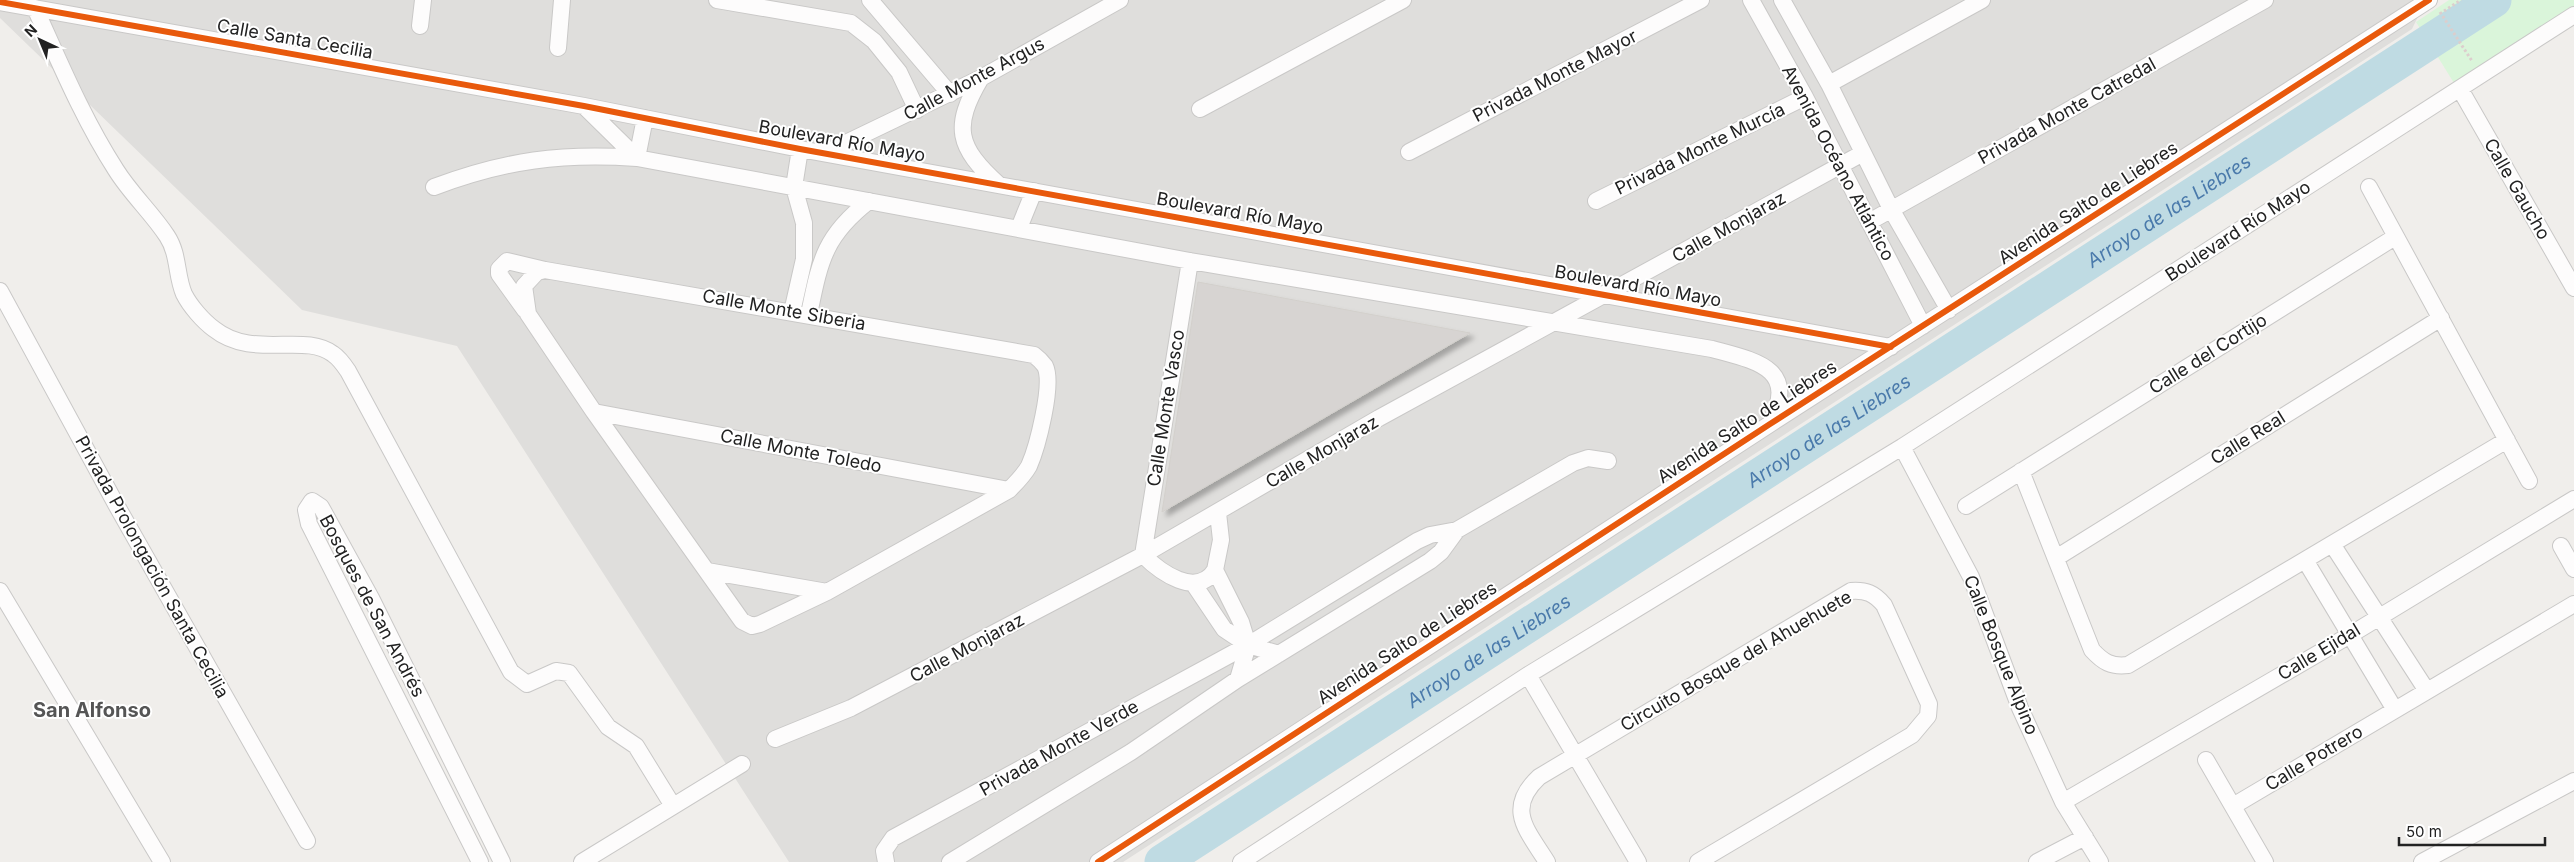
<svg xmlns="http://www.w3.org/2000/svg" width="2574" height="862" viewBox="0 0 2574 862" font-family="Inter,sans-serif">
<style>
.residential{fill:#dfdedc}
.park{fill:#daf5da}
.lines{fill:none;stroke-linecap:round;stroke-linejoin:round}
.river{stroke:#bfdbe3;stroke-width:35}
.building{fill:#d7d4d2;stroke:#d3d0cc;filter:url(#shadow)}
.minor-casing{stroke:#c9c8c7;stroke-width:18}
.path{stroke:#dccecd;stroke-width:3;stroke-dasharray:2.5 2.5;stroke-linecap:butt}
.minor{stroke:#fdfcfc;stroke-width:16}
.cycleway-casing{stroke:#fff;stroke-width:9}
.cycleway{stroke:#e8590c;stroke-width:6}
.labels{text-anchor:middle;stroke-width:4;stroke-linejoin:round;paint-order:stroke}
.street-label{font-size:18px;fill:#222;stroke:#fff}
.water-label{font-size:19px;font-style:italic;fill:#4a7aab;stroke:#fff}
.quarter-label{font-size:20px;font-weight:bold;fill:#555;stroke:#fff}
</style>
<defs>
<filter id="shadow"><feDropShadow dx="4.5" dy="4.5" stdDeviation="2.5" flood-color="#0004"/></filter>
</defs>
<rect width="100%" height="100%" fill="#f0eeeb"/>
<path class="residential" d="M0 0H2426L2412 29 1123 862H789L457 346 302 310 0 18Z"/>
<path class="park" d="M2449 0H2574V6L2454 83 2416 22Z"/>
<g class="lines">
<path class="river" id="s1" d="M1162 862 2494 0"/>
</g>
<path class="building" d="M1198 282 1470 333 1162 512Z"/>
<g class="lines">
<g class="minor-casing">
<path id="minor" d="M717 0 851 23 874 41 899 72 917 110
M870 0 950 94
M1751 0 1805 97 1923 326
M1782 0 1829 84 1891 209 1949 310
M0 2 584 106 800 149 1891 347
M35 8C60 63 83 119 116 170 131 194 152 213 167 236 179 254 176 276 184 294 190 306 203 321 214 329 253 360 304 332 333 354 339 358 344 365 348 371L511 672 527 684 556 671 569 673 608 727 636 746 673 806
M420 26 423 0
M558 48 562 0
M981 78C952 127 957 147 999 185
M1829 84 1982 0
M2460 89 2574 288
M584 106 637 158 1190 261 1712 349C1756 361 1799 368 1770 424
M1200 109 1403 0
M1409 152 1701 0
M825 153 981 78 1120 0
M434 187C506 160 561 153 637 158L645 118
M2369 187 2529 481
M1596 201 1805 97
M1869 222 2265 0
M1019 228 1034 191
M1190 261 1143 555C1160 572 1197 599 1215 570
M545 270 1034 355C1038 358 1042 362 1045 366 1054 384 1037 448 1029 466 1024 475 1017 482 1009 490L827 592 760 624 752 626 742 621 594 412 528 314 524 286 537 272Z
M0 291 118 508 307 841
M525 310 499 274V269L507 261 545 270
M792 312 804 259V223L794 187 800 149
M809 314C820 261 824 236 869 201
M594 412 1009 490
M1902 447 1971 577 2020 708 2063 802 2100 862
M2021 471 2092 650C2103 662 2111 667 2128 665L2507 440
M1966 506 2395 237
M1218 513 1221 540 1215 570 1241 622 1248 645 1238 679
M2332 544 2427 691
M2561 546 2574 569
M2056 558 2441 318
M2305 560 2395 710
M707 571 827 592
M1193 583 1224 629 1248 645 1279 654
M0 591 162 862
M1528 675 1638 862
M775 739 851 708 1143 555 1379 418 1863 153
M2206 760 2265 862
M2063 802 2350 635 2574 499
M2233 806 2574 604
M480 862 309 524 306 510 312 501 321 507 371 598 502 862
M582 862 742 764
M886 862 884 851 893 838 1248 645 1417 541 1430 535 1457 530 1573 463 1588 458 1608 461
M950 862 1131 752 1238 679 1430 561 1441 552 1457 530
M1098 862 1770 424 2429 0
M1241 862 1528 675 1902 447 2574 15
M1547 862C1527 830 1505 809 1539 777L1851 591C1866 590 1874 593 1884 605L1929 704 1928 716 1912 735 1698 862
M2037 862 2085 837
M2422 862 2574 781"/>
</g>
<path class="path" d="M2444 11 2461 0
M2440 12 2472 61"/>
<use href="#minor" class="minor"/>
<g class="cycleway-casing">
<path id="cycleway" d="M0 2 584 106 800 149 1891 347
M1098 862 1770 424 2429 0"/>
</g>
<use href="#cycleway" class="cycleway"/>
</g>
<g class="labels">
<g class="street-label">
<text transform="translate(295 39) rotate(10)" y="6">Calle Santa Cecilia</text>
<text transform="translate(1555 76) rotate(-27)" y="6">Privada Monte Mayor</text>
<text transform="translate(974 79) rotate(-28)" y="6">Calle Monte Argus</text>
<text transform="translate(2067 111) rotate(-29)" y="6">Privada Monte Catredal</text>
<text transform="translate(842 141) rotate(10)" y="6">Boulevard Río Mayo</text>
<text transform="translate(1700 149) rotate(-26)" y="6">Privada Monte Murcía</text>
<text transform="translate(1838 163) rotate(62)" y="6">Avenida Océano Atlántico</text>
<text transform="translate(2517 189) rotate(60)" y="6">Calle Gaucho</text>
<text transform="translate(2088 203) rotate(-33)" y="6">Avenida Salto de Liebres</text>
<text transform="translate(1240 213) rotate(10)" y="6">Boulevard Río Mayo</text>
<text transform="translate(1729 227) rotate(-29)" y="6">Calle Monjaraz</text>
<text transform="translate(2238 231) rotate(-33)" y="6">Boulevard Río Mayo</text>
<text transform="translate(1638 286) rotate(10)" y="6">Boulevard Río Mayo</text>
<text transform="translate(784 310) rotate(10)" y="6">Calle Monte Siberia</text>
<text transform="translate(2208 354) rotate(-32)" y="6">Calle del Cortijo</text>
<text transform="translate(1166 408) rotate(-81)" y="6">Calle Monte Vasco</text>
<text transform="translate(1747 422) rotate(-33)" y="6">Avenida Salto de Liebres</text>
<text transform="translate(2248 438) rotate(-32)" y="6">Calle Real</text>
<text transform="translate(801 451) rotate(11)" y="6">Calle Monte Toledo</text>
<text transform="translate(1322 452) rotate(-30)" y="6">Calle Monjaraz</text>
<text transform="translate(152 567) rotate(61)" y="6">Privada Prolongación Santa Cecilia</text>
<text transform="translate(372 606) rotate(62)" y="6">Bosques de San Andrés</text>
<text transform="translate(1407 643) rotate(-33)" y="6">Avenida Salto de Liebres</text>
<text transform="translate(967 648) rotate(-28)" y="6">Calle Monjaraz</text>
<text transform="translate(2319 652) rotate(-31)" y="6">Calle Ejidal</text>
<text transform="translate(2001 655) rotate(68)" y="6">Calle Bosque Alpino</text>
<text transform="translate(1736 661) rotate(-30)" y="6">Circuito Bosque del Ahuehuete</text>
<text transform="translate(1059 748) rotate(-29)" y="6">Privada Monte Verde</text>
<text transform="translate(2314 758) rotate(-31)" y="6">Calle Potrero</text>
</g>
<g class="water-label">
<text dy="7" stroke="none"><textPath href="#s1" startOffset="1199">Arroyo de las Liebres</textPath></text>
<text dy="7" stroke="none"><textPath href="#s1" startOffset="794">Arroyo de las Liebres</textPath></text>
<text dy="7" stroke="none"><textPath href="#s1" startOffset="389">Arroyo de las Liebres</textPath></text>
</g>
<g class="quarter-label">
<text x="92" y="717">San Alfonso</text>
</g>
</g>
<g transform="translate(40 40) rotate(316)" stroke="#ffffff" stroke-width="4" paint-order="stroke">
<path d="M0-4L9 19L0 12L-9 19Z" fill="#222222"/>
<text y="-8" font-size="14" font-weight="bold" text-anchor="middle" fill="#222222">N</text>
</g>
<path d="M2399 837v8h146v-8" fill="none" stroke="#222222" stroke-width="2.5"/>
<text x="2406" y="837" font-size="15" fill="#222222" stroke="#ffffff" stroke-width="4" paint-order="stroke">50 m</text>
</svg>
